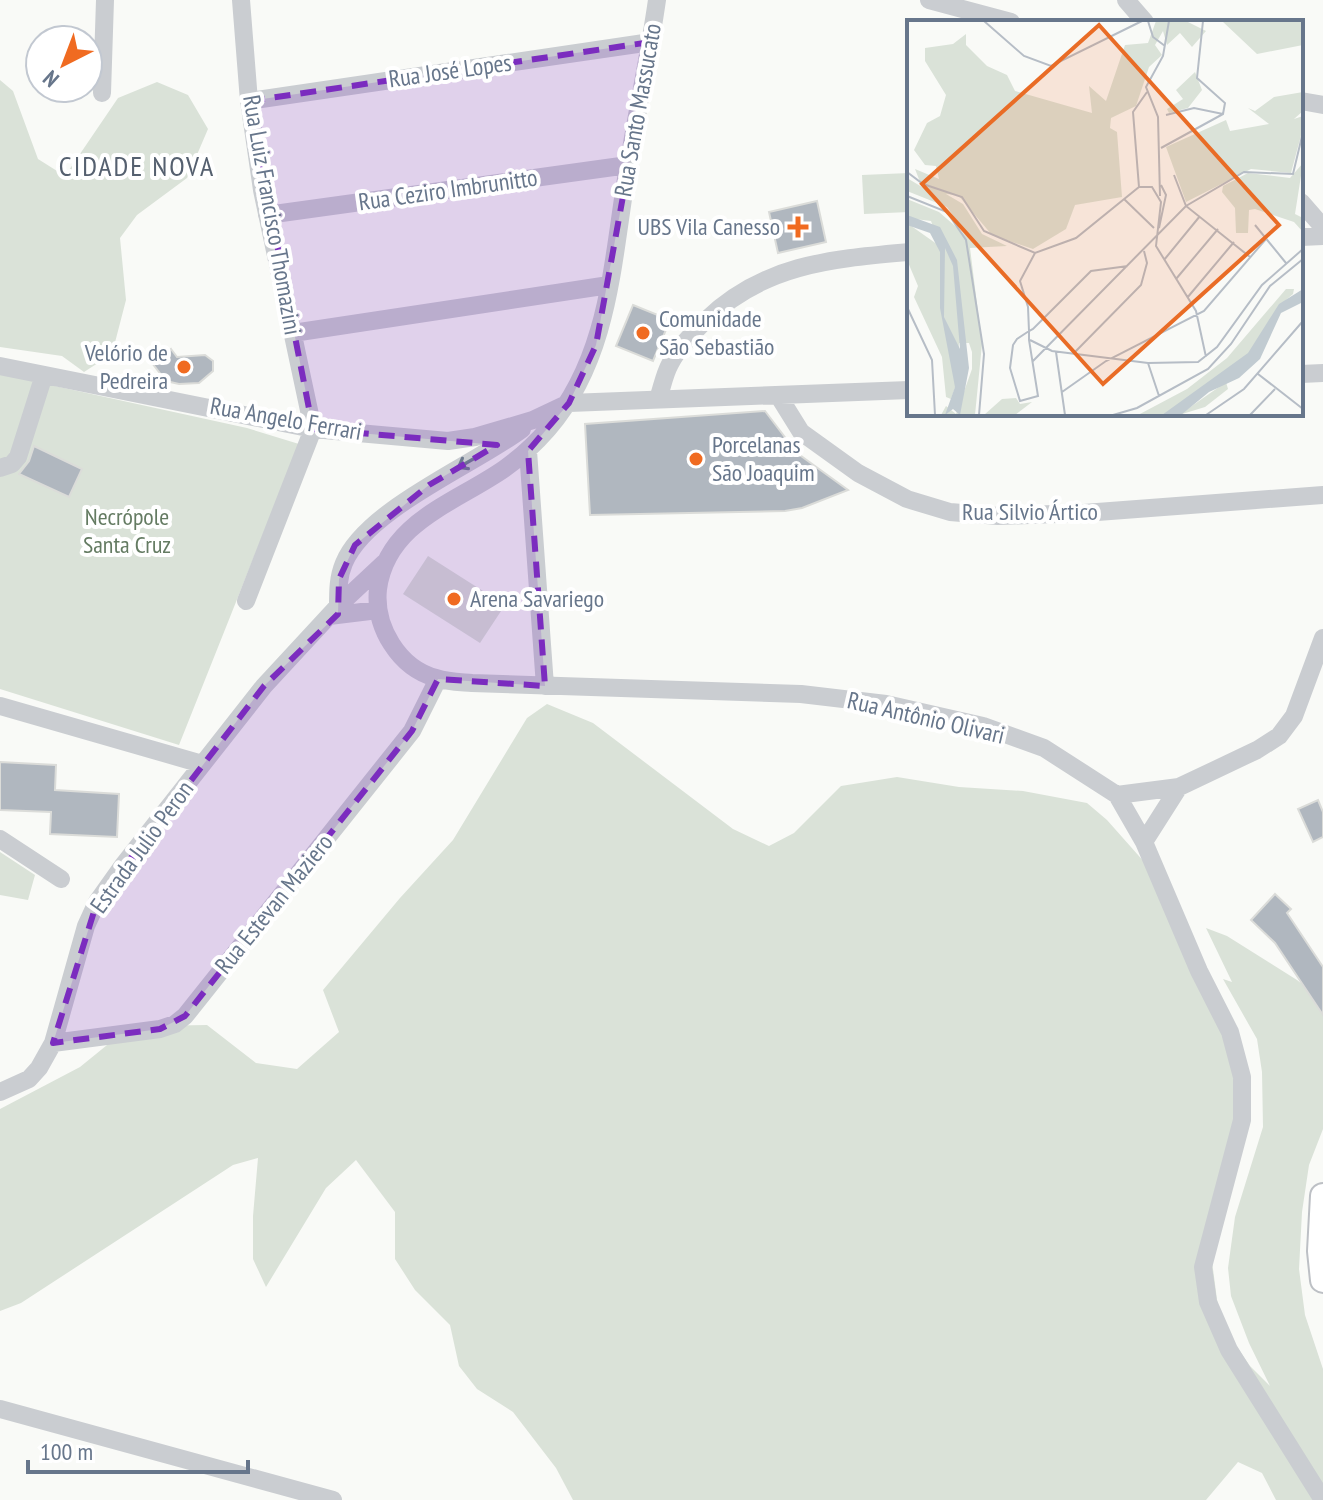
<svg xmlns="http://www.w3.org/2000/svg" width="1323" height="1500" viewBox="0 0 1323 1500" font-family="'PT Sans Narrow',sans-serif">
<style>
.green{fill:#dae2d8}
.building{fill:#b0b7bf;stroke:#dbdcd9;stroke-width:2}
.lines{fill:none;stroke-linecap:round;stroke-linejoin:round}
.major-casing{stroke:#bdc0c5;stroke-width:28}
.minor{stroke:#cacdd1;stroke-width:18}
.major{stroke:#fff;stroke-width:24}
.oneway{stroke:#6c7a8e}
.marked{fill:#7b2cbf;fill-opacity:0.2;stroke:#7b2cbf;stroke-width:6;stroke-dasharray:16 10;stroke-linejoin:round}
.poi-dot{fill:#f06b21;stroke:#fff;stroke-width:3}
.labels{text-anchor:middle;stroke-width:8;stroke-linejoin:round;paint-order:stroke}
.street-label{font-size:24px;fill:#67768b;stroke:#fff}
.poi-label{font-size:24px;fill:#67768b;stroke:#fff;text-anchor:start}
.park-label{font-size:24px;fill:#647b62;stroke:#fff}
.quarter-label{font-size:28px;letter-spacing:2px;fill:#55606f;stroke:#fff}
.inset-road{fill:none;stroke:#b6bdc6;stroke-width:2}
.view{fill:#e96c26;fill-opacity:0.15;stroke:#e96c26;stroke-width:4}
.inset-edge{fill:none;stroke:#67768b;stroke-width:4}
</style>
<rect width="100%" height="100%" fill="#f9faf7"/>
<path class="green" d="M0 80 13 91 38 159 65 176 118 98 157 82 188 95 208 129 187 178 137 215 120 238 126 300 112 354 84 372 62 356 0 347Z
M909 173V212L864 214 862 175Z
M0 374 247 428 299 444 179 745 0 689Z
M428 556 505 605 480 643 403 594Z
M547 704 593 723 733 829 769 846 794 833 841 786 897 777 959 787 1023 791 1087 803 1107 820 1146 864 1226 1030 1244 1102 1211 1254 1220 1322 1250 1366 1270 1386 1249 1343 1231 1296 1228 1268 1235 1217 1263 1127 1262 1072 1257 1039 1223 979 1232 982 1206 928 1227 936 1297 980 1323 1001V1129L1309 1165 1302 1212 1299 1269 1305 1315 1323 1369V1500H1276L1262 1473 1238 1462 1206 1500H573L556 1468 513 1412 477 1389 459 1366 450 1325 415 1290 395 1259V1212L356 1160 326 1188 266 1287 253 1259V1216L258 1158 233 1165 21 1303 0 1311V1109L80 1067 112 1041 147 1026 207 1025 256 1063 297 1069 339 1032 323 990 400 898 453 840 527 718Z
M0 852 35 875 28 900 0 895Z"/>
<path class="building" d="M817 201 826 242 778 253 769 212Z
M633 305 670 320 653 361 616 346Z
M171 349 177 357 205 355 213 361V371L199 383 179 384 166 381 152 363Z
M765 411 797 453 848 490 802 508 785 511 590 515 585 424Z
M34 446 82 469 69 497 19 474 29 461Z
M0 762 56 765 55 790 119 794 117 837 50 834 51 812 0 810Z
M1318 800 1323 812V837L1313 842 1298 809Z
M1275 894 1291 909 1287 913 1323 967V1015L1275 943 1251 920Z"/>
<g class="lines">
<g class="major-casing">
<path id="major" d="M1323 1196 1320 1251 1323 1280"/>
</g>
<path class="minor" d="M241 0 249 101 262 190 313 429 246 601
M657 0C649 56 637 111 628 167 612 259 611 355 548 429 535 444 521 457 504 469 455 503 387 522 378 589 374 627 399 668 436 678 447 682 460 682 472 683L801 694 886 704 983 726 1044 748 1117 795 1144 842 1199 971 1230 1032 1242 1077V1120L1203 1267 1208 1302 1229 1350 1323 1500
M929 0 1011 22
M1126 0 1145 22
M102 93 105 0
M249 101 651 42
M1301 101 1323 105
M1301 202 1323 227
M267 215 628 165
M1301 237 1323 236
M293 333 609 285
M0 366 313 429 448 441 475 437 533 420 569 403 909 390
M1301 374 1323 373
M778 395 801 432 858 473 907 499 950 512 998 516 1084 513 1323 495
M658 399C662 388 664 375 670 364 678 348 692 334 705 321 764 264 831 259 909 252
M528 451 545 686
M0 468 12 464 18 457 44 375
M338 606C338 591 338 577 344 563 366 509 476 464 522 429
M329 616 378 610
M0 706 202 764
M1117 795 1179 787 1257 750 1279 736 1294 716 1323 638
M0 839 61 879
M1144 842 1179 787
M53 1043 160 1029 175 1024 185 1016 412 731 438 679
M0 1092 29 1079 39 1068 53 1043 86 926 97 902 124 864 264 686 338 606 384 563
M0 1409 333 1500"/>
<use href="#major" class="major"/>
</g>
<defs><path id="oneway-shaft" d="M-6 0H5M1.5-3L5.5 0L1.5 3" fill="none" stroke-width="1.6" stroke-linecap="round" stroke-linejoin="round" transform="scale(2)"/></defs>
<use class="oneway" href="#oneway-shaft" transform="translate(468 462) rotate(150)"/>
<path class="marked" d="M651 42 596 345 569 403 528 451 545 686 438 679 412 731 185 1016 160 1029 53 1043 97 902 264 686 338 614 339 579 355 545 429 485 497 445 313 429 249 101Z"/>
<g class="poi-dot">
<path d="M794 215h8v8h8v8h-8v8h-8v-8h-8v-8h8z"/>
<circle cx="643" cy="333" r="8"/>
<circle cx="184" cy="367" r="8"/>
<circle cx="696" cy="459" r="8"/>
<circle cx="454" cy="599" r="8"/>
</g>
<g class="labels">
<g class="street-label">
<text transform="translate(450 71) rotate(-8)" y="8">Rua José Lopes</text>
<text transform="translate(638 110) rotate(-80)" y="8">Rua Santo Massucato</text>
<text transform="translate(448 190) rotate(-8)" y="8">Rua Ceziro Imbrunitto</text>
<text transform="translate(272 215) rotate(80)" y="8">Rua Luiz Francisco Thomazini</text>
<text transform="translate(286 419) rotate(10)" y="8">Rua Angelo Ferrari</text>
<text x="1030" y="520">Rua Silvio Ártico</text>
<text transform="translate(926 718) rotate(13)" y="8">Rua Antônio Olivari</text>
<text transform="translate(142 847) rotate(-54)" y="8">Estrada Julio Peron</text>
<text transform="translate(274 904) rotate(-51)" y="8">Rua Estevan Maziero</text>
</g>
<g class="poi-label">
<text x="780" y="235" text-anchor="end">UBS Vila Canesso</text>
<text x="659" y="327">Comunidade<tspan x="659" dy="28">São Sebastião</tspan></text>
<text x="168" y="361" text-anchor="end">Velório de<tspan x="168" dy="28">Pedreira</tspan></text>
<text x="712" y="453">Porcelanas<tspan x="712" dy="28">São Joaquim</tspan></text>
<text x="470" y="607">Arena Savariego</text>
</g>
<g class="park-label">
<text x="127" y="525">Necrópole<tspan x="127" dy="28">Santa Cruz</tspan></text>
</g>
<g class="quarter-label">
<text x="137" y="176">CIDADE NOVA</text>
</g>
</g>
<g transform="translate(907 20)">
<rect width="396" height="396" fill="#f9faf7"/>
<path d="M249 1H279L299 11 285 27 273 13 260 25 256 11 248 25 255 35 242 47 229 86 204 98 203 108 210 112 215 177 168 185 159 209 126 229 85 215 51 175 39 174 56 184 75 214 100 226 63 228 75 324 68 395H34L39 386 49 394 65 349V332L62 323H52L50 362 44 379 39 377 35 337 7 277 11 266 0 240V203L34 227 24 201 0 198V179L32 192 62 218 40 187 0 171V158L15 167 8 149 32 159 29 146 18 145 7 130 20 103 33 96 39 75 18 41V28L46 24 59 14V25L80 46 100 55 108 71 185 93 182 66 199 81 218 25 241 23ZM315 1H396V25L350 34ZM288 52 295 70 281 88 262 93 260 89 276 79 269 70ZM396 72V91L387 99 396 96V108L384 153 344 149 279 182 259 127 319 100 323 111 362 104 341 88 348 91 367 77ZM396 143 388 194 396 198V212L387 202 348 189 342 190 341 213H329L328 188 315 172 316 166 341 153 383 158ZM379 269H387L386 274 371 287 353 324 327 347 260 395H231L280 369 320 338ZM319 362 321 369 298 387 272 395ZM109 378 113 384 125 382 108 395H77L95 379Z" fill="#dae2d8"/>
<path d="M0 195 33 207 50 240 62 348 53 395 46 389 38 395 48 367 33 288V232L23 213 0 205ZM38 228 46 246 53 329 37 297ZM396 269V282L374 293 353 339 332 358 302 372 274 395H255L341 333 372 284Z" fill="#c1cbd1" fill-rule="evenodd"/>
<path class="inset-road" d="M77 1 117 36 144 46 235 1M241 1 246 17 258 26M259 95 287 88 316 94M254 128 316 94 318 83 290 58 296 1M0 152 16 164 55 177 77 211 128 233 169 218 232 167H245L254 182 249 226 289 291 299 337M267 155 279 186 343 237M232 167 226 92 240 72M0 176 40 192 59 220 77 334 72 395M253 176 251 97 239 67 256 36 262 1M217 179 247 208M348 205 379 243M252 208 259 175 254 165M128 233 113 261 121 287 122 311V320L131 376 113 381 103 348 106 325 110 319 122 311 126 309 184 251 221 246M257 240 293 196M269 259 311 209M280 278 327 222M0 287 25 340 28 395M123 320 145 331 241 343 291 342 310 327 355 265 396 229M149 332 158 395M167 333 234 265 240 243 237 231M126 341 279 186 337 152 386 154 396 112M241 343 252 376M351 354 396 389M155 372 199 341 297 291 359 219M206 395 230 388 301 349 324 324 363 266 396 239M299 395 337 369 396 301M343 395 368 369"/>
<path class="view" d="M192 5 372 205 196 364 15 164Z"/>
<rect width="396" height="396" class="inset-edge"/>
</g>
<g transform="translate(64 64) rotate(222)"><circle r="38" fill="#ffffff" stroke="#c2c8d1" stroke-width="2"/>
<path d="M0-6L14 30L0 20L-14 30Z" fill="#f06b21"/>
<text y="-12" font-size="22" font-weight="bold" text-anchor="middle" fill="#67768b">N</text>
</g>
<path d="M28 1460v12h220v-12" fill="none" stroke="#67768b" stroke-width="4"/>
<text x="40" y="1460" font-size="24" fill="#67768b" stroke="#ffffff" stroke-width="6" paint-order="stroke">100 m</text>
</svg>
